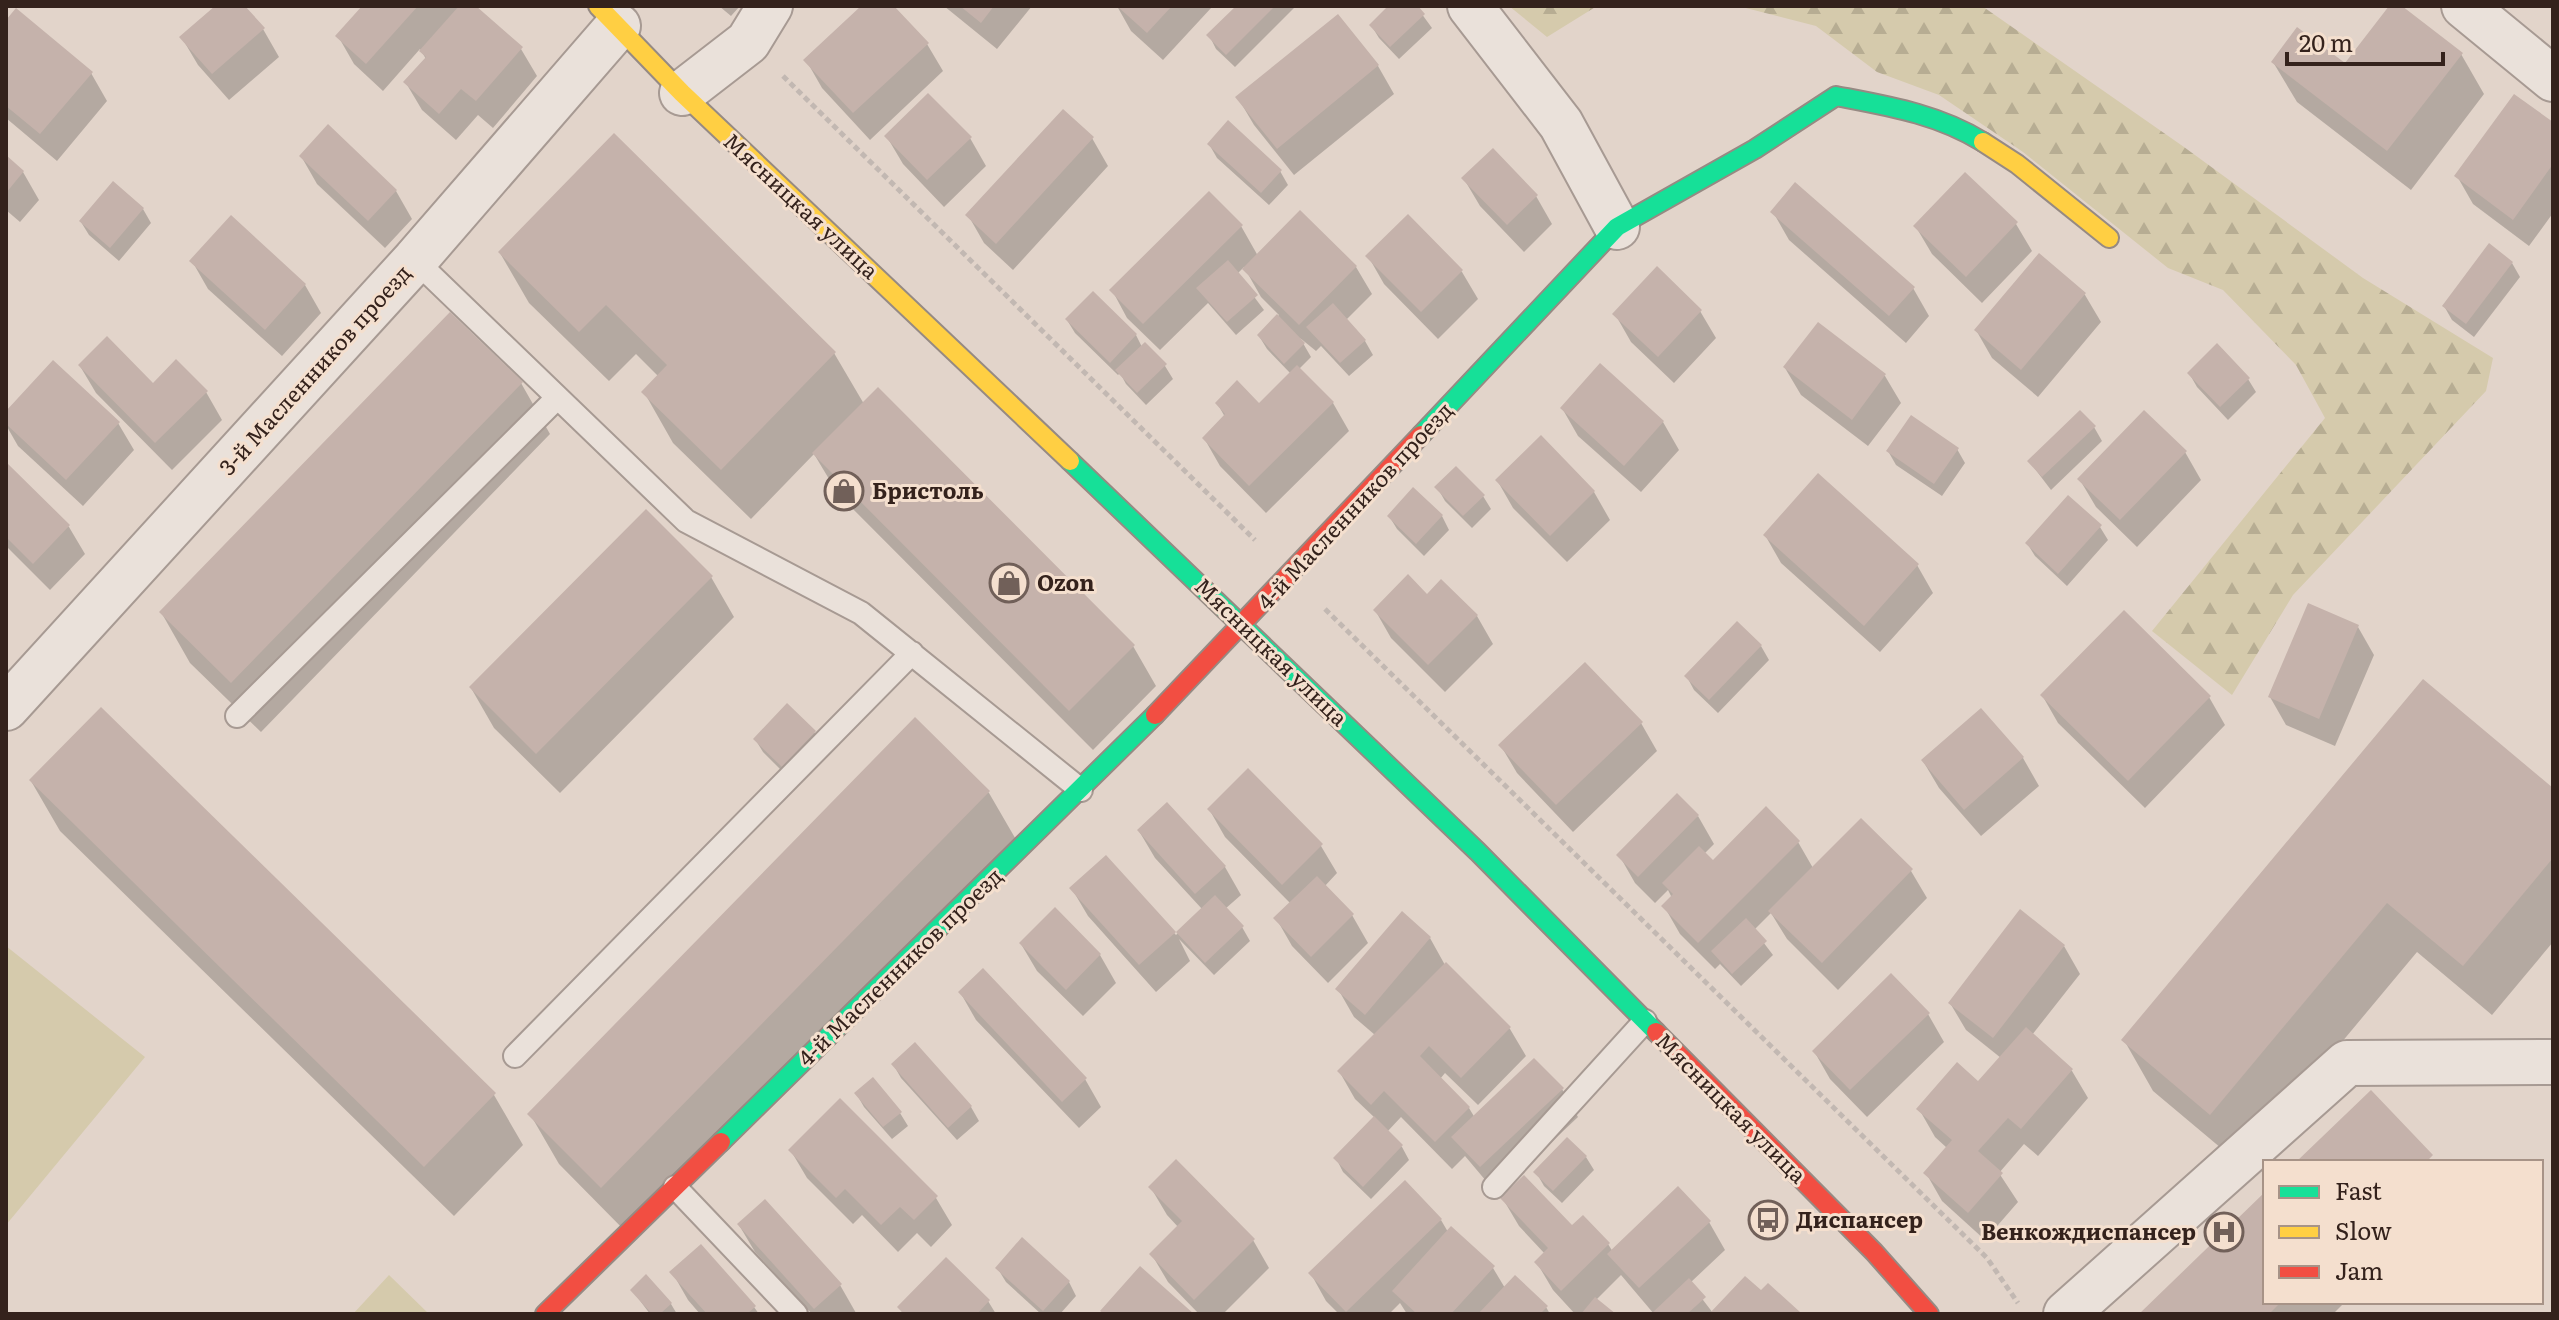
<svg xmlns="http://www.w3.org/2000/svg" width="2559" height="1320" viewBox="0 0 2559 1320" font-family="Literata,serif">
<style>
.forest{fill:url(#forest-firs)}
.park{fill:#d5caac}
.shadow{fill:#0003}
.building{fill:#c5b2ab}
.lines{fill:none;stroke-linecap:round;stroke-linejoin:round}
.lane-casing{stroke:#a79a93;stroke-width:26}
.street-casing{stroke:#a79a93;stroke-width:48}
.fast-casing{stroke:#968a83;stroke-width:22}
.slow-casing{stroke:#968a83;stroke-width:22}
.jam-casing{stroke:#968a83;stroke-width:22}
.path{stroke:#c2b8b2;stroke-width:5;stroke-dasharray:6 4;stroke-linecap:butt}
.lane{stroke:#eae1da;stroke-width:22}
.street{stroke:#eae1da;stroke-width:44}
.fast{stroke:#16e098;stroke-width:18}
.slow{stroke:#ffcf43;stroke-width:18}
.jam{stroke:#f24e42;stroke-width:18}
.labels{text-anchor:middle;stroke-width:6;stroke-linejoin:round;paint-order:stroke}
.street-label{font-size:22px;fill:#34221c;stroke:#f4dfce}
.poi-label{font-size:22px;font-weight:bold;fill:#34221c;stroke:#f4dfce;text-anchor:start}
</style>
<defs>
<pattern id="forest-firs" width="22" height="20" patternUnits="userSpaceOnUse" patternTransform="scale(2)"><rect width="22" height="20" fill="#d5caac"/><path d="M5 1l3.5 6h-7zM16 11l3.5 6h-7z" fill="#b7ad93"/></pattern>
</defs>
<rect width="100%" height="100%" fill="#e2d4ca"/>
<path class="forest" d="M1509 6H1597L1547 37Z
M1738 6H1982L2184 147 2363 278 2493 358 2486 391 2293 595 2232 695 2152 631 2325 418 2296 365 2223 290 2168 268 2023 152 1939 95 1877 72 1816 26Z"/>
<path class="park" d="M6 946 145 1057 6 1225Z
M389 1275 429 1314H353Z"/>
<path class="shadow" d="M218 6H243L263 29 279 57 229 100 198 65 182 38Z
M364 6H457L459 9 462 6H473L521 49 537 76 493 128 478 115 456 140 422 110 406 83 426 59 420 49 383 91 354 64 338 36Z
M719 6H740L731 16Z
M864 6H891L927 44 943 71 870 140 822 88 806 60Z
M944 6H1032L997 49Z
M1117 6H1212V7L1163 60 1131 31Z
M1239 6H1296L1235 67 1216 49 1209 35Z
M1391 6H1416L1432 28 1399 59 1379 38 1371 25Z
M2391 6H2399L2461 54 2484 94 2411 190 2297 102 2273 62 2345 66Z
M1338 17 1378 66 1394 94 1294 175 1254 125 1238 98Z
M6 23 91 73 107 101 57 161 6 118Z
M2553 124V213L2529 246 2473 204 2457 176Z
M887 137 970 138 986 166 944 207 903 164Z
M1092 138 1108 166 1013 270 984 243 968 215Z
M1209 144 1280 171 1288 185 1269 205 1217 158Z
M301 156 396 191 412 219 385 248 317 184Z
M6 158 23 172 39 200 20 222 6 210Z
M1464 179 1536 196 1552 224 1524 252 1480 206Z
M143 209 151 223 119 261 89 235 81 222Z
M1773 212 1913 288 1929 316 1906 343 1789 240Z
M1408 217 1462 272 1478 299 1438 339 1384 284 1368 256Z
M2016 224 2032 251 1982 303 1932 254 1916 227Z
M1241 226 1258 256 1356 267 1372 294 1346 320 1365 341 1373 355 1349 376 1321 346 1316 351 1300 338 1311 357 1299 369 1333 403 1349 431 1266 513 1220 466 1204 438 1225 417 1217 403 1259 406 1291 374 1267 349 1259 336 1279 315 1261 297 1244 267 1237 274 1264 310 1236 335 1208 303 1160 350 1127 318 1112 290Z
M500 253 834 353 864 404 1133 646 1156 686 1093 750 838 494 814 454 751 519 673 443 644 392 659 377 636 354 609 381 529 303Z
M2039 256 2085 295 2101 322 2038 397 1992 358 1976 330Z
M192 261 305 285 321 313 282 356 208 289Z
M2512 263 2520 277 2474 337 2452 320 2444 306Z
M1700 311 1716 338 1674 383 1631 342 1615 314Z
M1067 320 1136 335 1142 347 1165 366 1173 379 1146 405 1126 384 1120 373 1118 375 1075 333Z
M80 366 152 386 206 392 222 420 172 470 96 393Z
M1785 368 1885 376 1901 403 1868 446 1801 395Z
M2189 373 2248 379 2256 392 2228 420 2197 387Z
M521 383 550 434 261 732 190 663 161 612Z
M1562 408 1663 422 1679 450 1641 492 1578 436Z
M6 414 118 423 134 450 83 506 18 446 6 425Z
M2094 427 2102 441 2051 490 2029 461Z
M1957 449 1965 463 1942 496 1896 465 1888 451Z
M2185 452 2201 480 2137 547 2096 507 2080 480Z
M6 465 69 527 85 554 50 590 6 546Z
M1497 480 1594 492 1610 520 1567 562 1513 508Z
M1437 487 1483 496 1491 509 1472 528 1445 501Z
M1389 516H1442L1449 530 1424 556 1397 529Z
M2100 527 2108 540 2067 586 2035 556 2027 543Z
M1765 535 1917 565 1933 593 1880 652 1781 563Z
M711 577 734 617 560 793 494 728 471 688Z
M1427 596 1477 616 1493 644 1445 692 1391 638 1375 610Z
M2358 627 2374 655 2335 746 2286 725 2270 697Z
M1761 646 1769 660 1718 713 1694 690 1687 677Z
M2042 695 2209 697 2225 725 2145 808 2058 723Z
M101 710 494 1095 523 1145 454 1216 60 831 31 781Z
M1981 711 2023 758 2039 786 1981 836 1939 788 1923 761Z
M915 720 989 793 1018 843 631 1237 559 1164 530 1114Z
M1641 723 1657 751 1573 832 1517 773 1501 746Z
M814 732 822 745 790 779 763 752 755 739Z
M2553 791V942L2492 1015 2417 952 2240 1164 2153 1091 2124 1040Z
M1209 809 1321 846 1337 873 1324 887 1352 915 1368 943 1328 983 1292 946 1276 918 1291 904 1225 837Z
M1698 816 1714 844 1704 854 1713 863 1798 842 1813 868 1911 871 1927 898 1838 990 1787 939 1771 913 1754 930 1773 955 1741 986 1720 964 1715 969 1680 934 1664 906 1672 898 1668 890 1655 903 1635 883 1619 855Z
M1139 831 1225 867 1241 895 1225 909 1242 927 1250 941 1214 975 1179 939 1190 961 1156 992 1088 916 1072 889 1106 858 1176 935 1202 909 1155 858Z
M1430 938 1445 965 1510 1029 1526 1056 1478 1105 1445 1073 1440 1079 1469 1108 1475 1118 1562 1089 1578 1117 1497 1194 1465 1156 1452 1169 1401 1117 1387 1132 1402 1147 1409 1160 1371 1199 1343 1172 1336 1158 1375 1118 1355 1099 1339 1071 1375 1035 1354 1017 1338 989Z
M1021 944 1100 955 1116 983 1083 1016 1037 971Z
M2064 946 2080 974 2032 1035 2072 1071 2088 1098 2038 1156 2024 1144 1999 1173 2018 1202 1985 1240 1942 1201 1926 1173 1947 1148 1935 1137 1919 1109 1978 1084 2001 1058 1966 1030 1950 1003Z
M960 992 1085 1079 1101 1107 1079 1128 976 1020Z
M1928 1014 1944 1042 1867 1117 1830 1079 1814 1051Z
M915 1045 971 1107 979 1121 957 1140 901 1078 893 1064Z
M856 1093 900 1113 908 1126 892 1139 864 1107Z
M840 1101 936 1198 952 1225 931 1247 917 1233 898 1252 862 1215 853 1224 807 1178 791 1151Z
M1586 1157 1594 1170 1562 1203 1544 1186 1536 1172Z
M1151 1188 1253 1240 1269 1268 1223 1314H1199L1168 1282 1152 1255 1179 1228 1167 1215Z
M2265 1195V1302H2345L2333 1314H2142Z
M1503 1199 1608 1244 1613 1252 1709 1222 1725 1250 1690 1283 1713 1313 1761 1293 1768 1285 1798 1314H1654L1621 1275 1596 1300 1613 1314H1575L1553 1290 1537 1263 1545 1254 1519 1226Z
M1441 1220 1448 1232 1493 1268 1505 1288 1546 1307 1550 1314H1407L1400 1303 1389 1314H1339L1326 1301 1311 1274Z
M739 1225 840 1285 856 1313 812 1314 755 1252Z
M998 1269 1069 1282 1076 1296 1060 1314H1041L1006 1282Z
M672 1272 754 1307 759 1314H700L688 1300Z
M632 1290 671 1304 677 1314H650Z
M988 1301 996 1314H903L900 1308Z"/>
<path class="building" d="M215 6H245L265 28 212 74 179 37Z
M362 6H418L366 64 335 36Z
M459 6H476L523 47 476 101 461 89 439 114 403 82 426 57 419 51Z
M861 6H894L929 43 853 113 803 60Z
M960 6H994L981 23Z
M1117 6H1172L1147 33Z
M1236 6H1275L1226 55 1206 35Z
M1388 6H1418L1425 14 1390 47 1369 25Z
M2389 6H2402L2463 53 2387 151 2271 62 2297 27 2345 63Z
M16 8 93 72 40 134 6 106V20Z
M1338 14 1379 65 1277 149 1235 97Z
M928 93 972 137 927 180 884 136Z
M2514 94 2553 122V164L2513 220 2454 176Z
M1063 109 1094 137 996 244 965 215Z
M1228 120 1282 170 1261 193 1207 144Z
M328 124 397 190 368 221 299 156Z
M614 133 836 352 721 470 641 392 667 365 606 305 579 332 498 252Z
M1493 148 1538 195 1507 225 1461 178Z
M6 155 24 171 6 193Z
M1965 172 2018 222 1966 277 1913 226Z
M113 181 144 208 110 248 79 221Z
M1795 182 1915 287 1889 316 1770 212Z
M1209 191 1243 225 1143 324 1109 290Z
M1300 210 1357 266 1299 325 1242 269Z
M1408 214 1463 270 1421 312 1365 256Z
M231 215 306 284 265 330 189 261Z
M2489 243 2513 262 2466 324 2442 306Z
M2039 253 2086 293 2021 370 1974 330Z
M1228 260 1258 295 1227 322 1196 288Z
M1657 266 1702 310 1658 357 1612 314Z
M1093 291 1137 334 1110 363 1065 319Z
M1333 303 1366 340 1340 363 1306 327Z
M450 312 523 382 231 683 159 612Z
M1277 314 1305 343 1284 364 1257 335Z
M1818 322 1886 374 1852 420 1783 367Z
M107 336 153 383 176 359 208 391 155 443 78 365Z
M1145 342 1167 364 1137 393 1115 370Z
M2217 343 2250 378 2220 407 2187 373Z
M53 360 120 422 66 480 6 424V411Z
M1600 363 1664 421 1624 466 1560 408Z
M1297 365 1334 402 1249 486 1202 438 1225 414 1215 403 1237 380 1259 403Z
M878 387 1135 645 1069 711 812 453Z
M2080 410 2096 426 2042 477 2027 461Z
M2144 410 2187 451 2120 520 2077 479Z
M1911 415 1959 448 1934 484 1886 451Z
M1541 435 1595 491 1550 536 1495 480Z
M6 462 70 525 33 564 6 537Z
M1456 466 1485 495 1463 516 1434 487Z
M1818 473 1919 564 1864 626 1763 535Z
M1413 487 1443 515 1416 544 1387 516Z
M2068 495 2102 525 2058 574 2025 543Z
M646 509 713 576 536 754 469 687Z
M1408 574 1427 594 1441 579 1478 615 1428 665 1373 610Z
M2308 603 2359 625 2319 719 2268 697Z
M2124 610 2211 696 2128 781 2040 695Z
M1737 621 1762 645 1709 700 1684 676Z
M1585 662 1643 722 1556 805 1498 745Z
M2423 679 2553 788V858L2463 966 2387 903 2210 1115 2121 1040Z
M787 703 816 731 782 767 753 739Z
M101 707 496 1093 424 1167 29 780Z
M1981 708 2024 757 1964 810 1921 760Z
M915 717 990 791 601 1188 527 1114Z
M1248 768 1323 844 1282 885 1207 809Z
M1677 793 1699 815 1638 877 1616 855Z
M1167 802 1226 866 1195 894 1137 830Z
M1766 806 1800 841 1698 943 1661 906 1673 894 1662 883 1699 846 1713 860Z
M1861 818 1913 869 1822 963 1768 911Z
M1106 855 1176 932 1215 895 1244 926 1205 963 1176 932 1139 965 1069 888Z
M1317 876 1354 914 1311 957 1273 918Z
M1055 907 1101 954 1066 990 1019 943Z
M2020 909 2065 945 1993 1038 1948 1003Z
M1402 911 1431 937 1365 1015 1335 989Z
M1746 918 1767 941 1732 974 1711 951Z
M1446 962 1511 1027 1461 1078 1429 1046 1420 1056 1470 1107 1435 1142 1384 1091 1371 1105 1337 1071Z
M983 968 1087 1078 1062 1102 958 992Z
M1891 973 1930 1013 1850 1090 1812 1051Z
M2026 1027 2073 1069 2021 1129 2008 1118 1978 1151 2003 1173 1968 1213 1923 1173 1952 1140 1916 1109 1957 1062 1978 1081Z
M915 1042 972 1106 948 1128 891 1064Z
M1534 1058 1564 1088 1480 1167 1451 1137Z
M873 1077 902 1112 883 1127 854 1093Z
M2371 1090 2433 1155 2426 1162H2296Z
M840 1098 938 1196 914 1220 900 1207 881 1225 845 1189 836 1198 788 1150Z
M1374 1116 1403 1145 1363 1187 1333 1158Z
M1567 1137 1587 1156 1553 1191 1533 1172Z
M1176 1159 1255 1239 1194 1300 1149 1254 1182 1221 1148 1187Z
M1524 1175 1572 1225 1583 1215 1610 1243 1561 1291 1534 1262 1548 1248 1500 1198Z
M1405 1180 1442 1219 1346 1312 1308 1273Z
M1678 1186 1711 1221 1639 1288 1607 1254Z
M2265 1192V1302H2281L2269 1314H2139Z
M765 1199 842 1284 814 1309 737 1224Z
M1451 1226 1495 1266 1451 1314H1417L1392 1291Z
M1022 1237 1070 1281 1043 1311 995 1268Z
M701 1244 756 1306 747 1314H707L669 1272Z
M946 1257 990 1300 977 1314H904L897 1307Z
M1140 1266 1194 1314H1104L1100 1311Z
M646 1274 672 1303 660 1314H652L630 1290Z
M1515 1275 1548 1306 1540 1314H1478Z
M1745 1276 1761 1290 1768 1283 1800 1312 1709 1314Z
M1689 1278 1706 1297 1687 1314H1651Z
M1595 1297 1616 1314H1581Z"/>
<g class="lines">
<g class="lane-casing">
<path id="lane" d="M415 260 686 521 861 613 1081 790
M237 716 556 399
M515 1056 912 653
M675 1187 796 1314
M1494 1187 1645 1021"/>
</g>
<g class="street-casing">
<path id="street" d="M1470 6 1561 124 1617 227
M2464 6 2553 79
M682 93 748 42 770 6
M6 708 415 260 618 26
M2066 1314 2347 1063 2553 1062"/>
</g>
<g class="fast-casing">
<path id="fast" d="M1421 435 1617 227 1755 149 1836 96C1888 106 1938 114 1983 142
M1070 461 1478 852 1656 1032
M721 1142 1155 715"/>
</g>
<g class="slow-casing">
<path id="slow" d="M598 6 682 93 1070 461
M1983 142 2017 164 2109 238"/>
</g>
<g class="jam-casing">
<path id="jam" d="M1155 715 1421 435
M1656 1032 1874 1252 1929 1314
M545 1314 721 1142"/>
</g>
<path class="path" d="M783 76 1255 540
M1325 609 1987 1258 2018 1303"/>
<use href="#lane" class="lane"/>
<use href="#street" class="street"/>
<use href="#fast" class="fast"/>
<use href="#slow" class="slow"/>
<use href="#jam" class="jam"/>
</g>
<defs>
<g id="shop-ring" transform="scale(2)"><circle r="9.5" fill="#f4dfce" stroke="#716059" stroke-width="1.5"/><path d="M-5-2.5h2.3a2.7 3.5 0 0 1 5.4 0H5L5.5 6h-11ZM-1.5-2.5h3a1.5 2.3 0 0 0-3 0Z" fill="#716059"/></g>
<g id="bus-ring" transform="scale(2)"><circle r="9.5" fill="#f4dfce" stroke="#716059" stroke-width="1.5"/><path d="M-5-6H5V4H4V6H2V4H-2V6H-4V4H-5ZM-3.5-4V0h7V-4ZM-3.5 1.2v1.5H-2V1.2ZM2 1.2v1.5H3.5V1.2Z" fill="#716059"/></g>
<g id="hospital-ring" transform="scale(2)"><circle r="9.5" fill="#f4dfce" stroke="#716059" stroke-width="1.5"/><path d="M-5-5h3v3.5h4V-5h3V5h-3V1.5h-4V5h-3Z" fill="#716059"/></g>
</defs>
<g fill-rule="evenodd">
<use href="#shop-ring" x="844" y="491"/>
<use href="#shop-ring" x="1009" y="583"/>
<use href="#bus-ring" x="1768" y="1220"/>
<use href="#hospital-ring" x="2224" y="1232"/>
</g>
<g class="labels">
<g class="street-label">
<text transform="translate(801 206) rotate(43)" y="8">Мясницкая улица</text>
<text transform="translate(315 370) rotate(-48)" y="8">3-й Масленников проезд</text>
<text transform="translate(1355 506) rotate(-47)" y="8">4-й Масленников проезд</text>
<text transform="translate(1271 652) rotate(44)" y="8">Мясницкая улица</text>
<text transform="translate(900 967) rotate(-44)" y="8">4-й Масленников проезд</text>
<text transform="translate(1731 1108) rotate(45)" y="8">Мясницкая улица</text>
</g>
<g class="poi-label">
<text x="872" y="499">Бристоль</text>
<text x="1037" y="591">Ozon</text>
<text x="1796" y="1228">Диспансер</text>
<text x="2196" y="1240" text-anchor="end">Венкождиспансер</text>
</g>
</g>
<rect width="2559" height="1320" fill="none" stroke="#34221c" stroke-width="16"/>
<rect x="2263" y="1160" width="280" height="144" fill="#f4dfce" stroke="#a79387" stroke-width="2"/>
<rect x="2279" y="1186" width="40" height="12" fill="#16e098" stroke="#a79387" stroke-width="2"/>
<text x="2335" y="1200" font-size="24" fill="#34221c">Fast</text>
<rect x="2279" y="1226" width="40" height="12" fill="#ffcf43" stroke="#a79387" stroke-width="2"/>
<text x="2335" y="1240" font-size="24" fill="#34221c">Slow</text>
<rect x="2279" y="1266" width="40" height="12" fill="#f24e42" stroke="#a79387" stroke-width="2"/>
<text x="2335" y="1280" font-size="24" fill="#34221c">Jam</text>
<path d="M2287 52v12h156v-12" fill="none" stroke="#34221c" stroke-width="4"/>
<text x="2299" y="52" font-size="24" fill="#34221c" stroke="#f4dfce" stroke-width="6" paint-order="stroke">20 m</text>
</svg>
